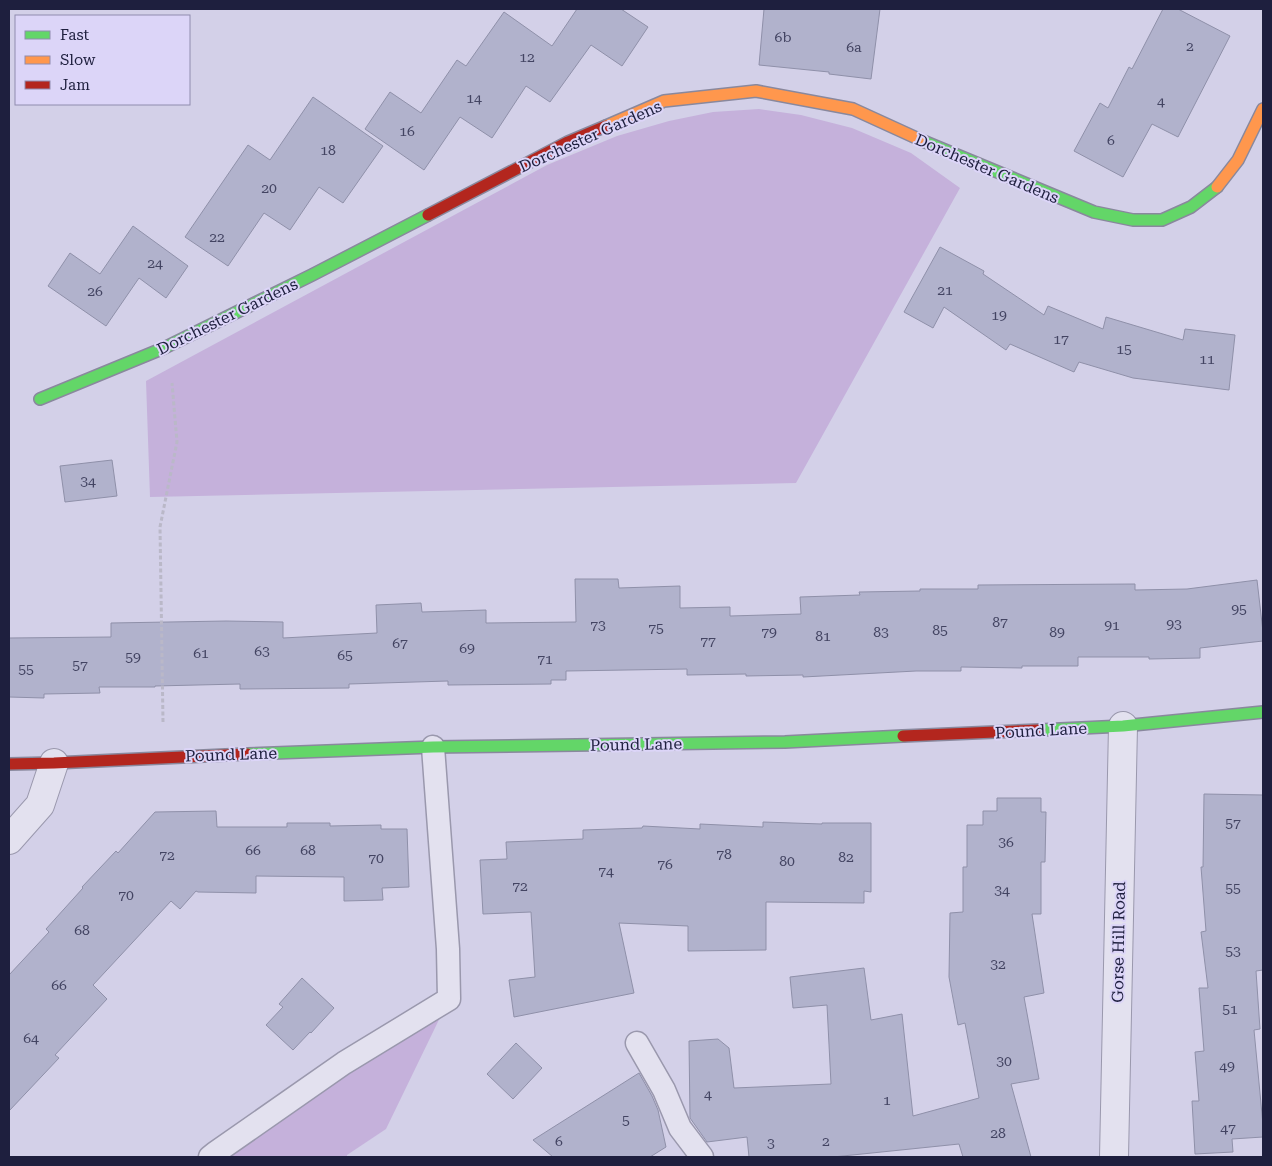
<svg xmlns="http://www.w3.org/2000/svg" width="1272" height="1166" viewBox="0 0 1272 1166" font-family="'Roboto Serif',serif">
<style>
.green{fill:#c5b1db}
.building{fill:#b1b2cc;stroke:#8f90a9}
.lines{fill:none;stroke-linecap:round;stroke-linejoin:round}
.lane-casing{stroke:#9a98ad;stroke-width:25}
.street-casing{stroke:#9a98ad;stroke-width:30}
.fast-casing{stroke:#89889d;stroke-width:14}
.slow-casing{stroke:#89889d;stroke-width:14}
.jam-casing{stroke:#89889d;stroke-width:14}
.path{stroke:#bab8c8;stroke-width:3;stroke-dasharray:4 2.5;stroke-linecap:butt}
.lane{stroke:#e3e1ef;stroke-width:22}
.street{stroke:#e3e1ef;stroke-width:28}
.fast{stroke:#63d668;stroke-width:11}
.slow{stroke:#ff974d;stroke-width:11}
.jam{stroke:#b3261e;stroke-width:11}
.labels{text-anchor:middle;stroke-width:4;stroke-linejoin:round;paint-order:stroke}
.number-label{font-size:14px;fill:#434462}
.street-label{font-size:16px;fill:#1e1f3e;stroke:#dcd5f8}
</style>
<rect width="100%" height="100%" fill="#d3d0e8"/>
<path class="green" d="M759 109 801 115 852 128 911 153 960 188 796 483 150 497 146 381 547 165 617 136 669 121 713 112Z
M449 999 386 1129 347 1155V1157H210Z"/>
<path class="building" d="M577 9H621L648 27 622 66 591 45 550 102 526 86 492 138 460 117 424 170 365 129 390 92 421 113 457 60 466 66 504 12 552 46Z
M764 9H880L871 79 829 74V72L759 65Z
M1163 9H1178L1230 36 1178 137 1152 124 1123 177 1074 151 1100 103 1108 108 1129 67 1132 69Z
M313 97 383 146 343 203 319 187 290 230 264 213 228 266 185 237 248 145 270 160Z
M133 226 188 266 166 298 139 278 106 326 48 286 70 253 100 274Z
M940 247 984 271 983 274 1044 315 1048 306 1103 329 1106 317 1183 340 1185 329 1235 335 1229 390 1133 378 1079 362 1074 372 1010 344 1006 350 944 307 933 328 904 312Z
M112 460 117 496 65 502 60 466Z
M575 579H618L619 588 680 586V608L730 607V616L801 614 800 597 860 595 859 592 920 591V589H978V585L1135 584V590L1187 589 1257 580 1263 632V641L1200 648V658L1149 659V657H1078V666H1022V668L961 667V671H916L803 677V675L746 676V674L687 675V669L566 671V680H551V684L448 685V681L349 684V688L240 689V684L155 686V687H99L100 693 44 694V698L9 697V638L111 637V623L226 621 283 622V638L377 633 376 605 421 603 422 612 486 610V623L576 622Z
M1204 794 1263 795V970L1256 971 1260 1029 1254 1030 1263 1125V1137L1232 1139 1233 1152 1195 1154 1192 1101H1199L1195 1052 1204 1051 1199 988H1208L1201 932 1206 931 1201 867H1203Z
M997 798H1041V812H1046L1045 862H1041V914H1032L1044 993 1024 997 1039 1079 1011 1084 1031 1157H963L959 1144 833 1157H749L747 1137 707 1142 690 1118 689 1041 718 1039 729 1048 734 1088 831 1084 827 1005 793 1008 790 977 864 968 871 1020 902 1014 913 1116 979 1098 965 1023 958 1025 949 977 950 913 963 912V867H967V825H983V811H997Z
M216 811 217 827H287V823H330V826L381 825V829H407L409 887 382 888 383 900 344 901V877L256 876V893L198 892 196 891 180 909 171 901 93 985 107 999 55 1055 59 1058 9 1111V975L49 932 46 929 83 888 82 887 116 851 118 853 155 812Z
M763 822 822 824V823H871V892L864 891V903L766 902V950L688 951V926L619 923 634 993 514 1017 509 980 535 977 531 912 483 914 480 860 507 859 506 842 583 839V830L642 828 643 826 700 829V824L763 827Z
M302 978 334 1008 311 1033 310 1032 293 1050 266 1025 283 1007 279 1004Z
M516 1043 542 1068 513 1099 487 1074Z
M639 1073 652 1096 658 1110 666 1147 650 1157H553L533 1140Z"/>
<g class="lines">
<g class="lane-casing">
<path id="lane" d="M637 1043 664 1090 680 1128 702 1157
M210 1157 215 1153 344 1063 449 999 448 949 433 747"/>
</g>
<g class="street-casing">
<path id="street" d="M9 840 40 805 54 763
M1114 1157 1123 726"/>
</g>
<g class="fast-casing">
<path id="fast" d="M923 141 1094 212 1133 220H1162L1191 207 1217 187
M40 399 164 348 312 275 428 215
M1040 730 1123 726 1263 712
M247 754 433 747 785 742 903 736"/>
</g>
<g class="slow-casing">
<path id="slow" d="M606 126 664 101 756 91 853 109 923 141
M1217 187 1238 160 1263 109"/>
</g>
<g class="jam-casing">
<path id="jam" d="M428 215 568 142 606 126
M903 736 1040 730
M9 764 54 763 247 754"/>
</g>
<path class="path" d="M163 722 160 527 177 442 172 383"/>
<use href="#lane" class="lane"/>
<use href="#street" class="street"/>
<use href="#fast" class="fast"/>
<use href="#slow" class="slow"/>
<use href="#jam" class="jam"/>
</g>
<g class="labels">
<g class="number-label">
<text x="783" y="42">6b</text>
<text x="1190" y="51">2</text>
<text x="854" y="52">6a</text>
<text x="527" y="62">12</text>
<text x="474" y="103">14</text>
<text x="1161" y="106">4</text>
<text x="407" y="136">16</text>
<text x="1111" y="145">6</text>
<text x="328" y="155">18</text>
<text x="269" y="193">20</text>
<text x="217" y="242">22</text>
<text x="155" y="268">24</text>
<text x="945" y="295">21</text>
<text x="95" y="296">26</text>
<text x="999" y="320">19</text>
<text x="1061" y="344">17</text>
<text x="1124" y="354">15</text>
<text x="1207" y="364">11</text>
<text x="88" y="486">34</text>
<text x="1239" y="614">95</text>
<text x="1000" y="627">87</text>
<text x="1174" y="629">93</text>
<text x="598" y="630">73</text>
<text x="1112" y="630">91</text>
<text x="656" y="633">75</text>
<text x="940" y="635">85</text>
<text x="769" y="637">79</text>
<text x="881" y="637">83</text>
<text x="1057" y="637">89</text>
<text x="823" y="641">81</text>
<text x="708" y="646">77</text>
<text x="400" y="648">67</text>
<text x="467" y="653">69</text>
<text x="262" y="656">63</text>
<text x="201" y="658">61</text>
<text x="345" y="660">65</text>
<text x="133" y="662">59</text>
<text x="545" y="664">71</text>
<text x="80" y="670">57</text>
<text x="26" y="674">55</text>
<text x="1233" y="828">57</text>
<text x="1006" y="847">36</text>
<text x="253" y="855">66</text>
<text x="308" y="855">68</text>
<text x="724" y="859">78</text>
<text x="167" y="860">72</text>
<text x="846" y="862">82</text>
<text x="376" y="863">70</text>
<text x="787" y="866">80</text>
<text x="665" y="869">76</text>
<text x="606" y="876">74</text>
<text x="520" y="891">72</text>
<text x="1233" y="893">55</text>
<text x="1002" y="895">34</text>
<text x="126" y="900">70</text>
<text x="82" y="935">68</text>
<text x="1233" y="956">53</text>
<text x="998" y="969">32</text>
<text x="59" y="990">66</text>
<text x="1230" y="1014">51</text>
<text x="31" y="1043">64</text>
<text x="1004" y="1066">30</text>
<text x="1227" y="1071">49</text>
<text x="708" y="1099">4</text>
<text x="887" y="1105">1</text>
<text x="626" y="1125">5</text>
<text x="1228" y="1133">47</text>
<text x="998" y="1138">28</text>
<text x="559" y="1146">6</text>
<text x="826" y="1146">2</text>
<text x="771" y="1148">3</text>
</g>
<g class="street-label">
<text transform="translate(590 136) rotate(-24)" y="6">Dorchester Gardens</text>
<text transform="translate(987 168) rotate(23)" y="6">Dorchester Gardens</text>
<text transform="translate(227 316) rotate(-26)" y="6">Dorchester Gardens</text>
<text transform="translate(1041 730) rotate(-3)" y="6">Pound Lane</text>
<text transform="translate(636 744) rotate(-1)" y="6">Pound Lane</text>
<text transform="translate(231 754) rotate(-2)" y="6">Pound Lane</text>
<text transform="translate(1118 942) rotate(-89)" y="6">Gorse Hill Road</text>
</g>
</g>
<rect width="1272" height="1166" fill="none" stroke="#1e1f3e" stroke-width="20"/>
<rect x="15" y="15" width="175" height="90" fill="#dcd5f8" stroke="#908cae"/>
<rect x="25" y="31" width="25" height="8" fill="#63d668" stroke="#908cae"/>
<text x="60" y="40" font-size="15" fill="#1e1f3e">Fast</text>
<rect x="25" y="56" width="25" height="8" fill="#ff974d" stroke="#908cae"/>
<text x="60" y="65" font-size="15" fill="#1e1f3e">Slow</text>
<rect x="25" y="81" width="25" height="8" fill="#b3261e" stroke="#908cae"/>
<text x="60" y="90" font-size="15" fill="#1e1f3e">Jam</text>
</svg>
